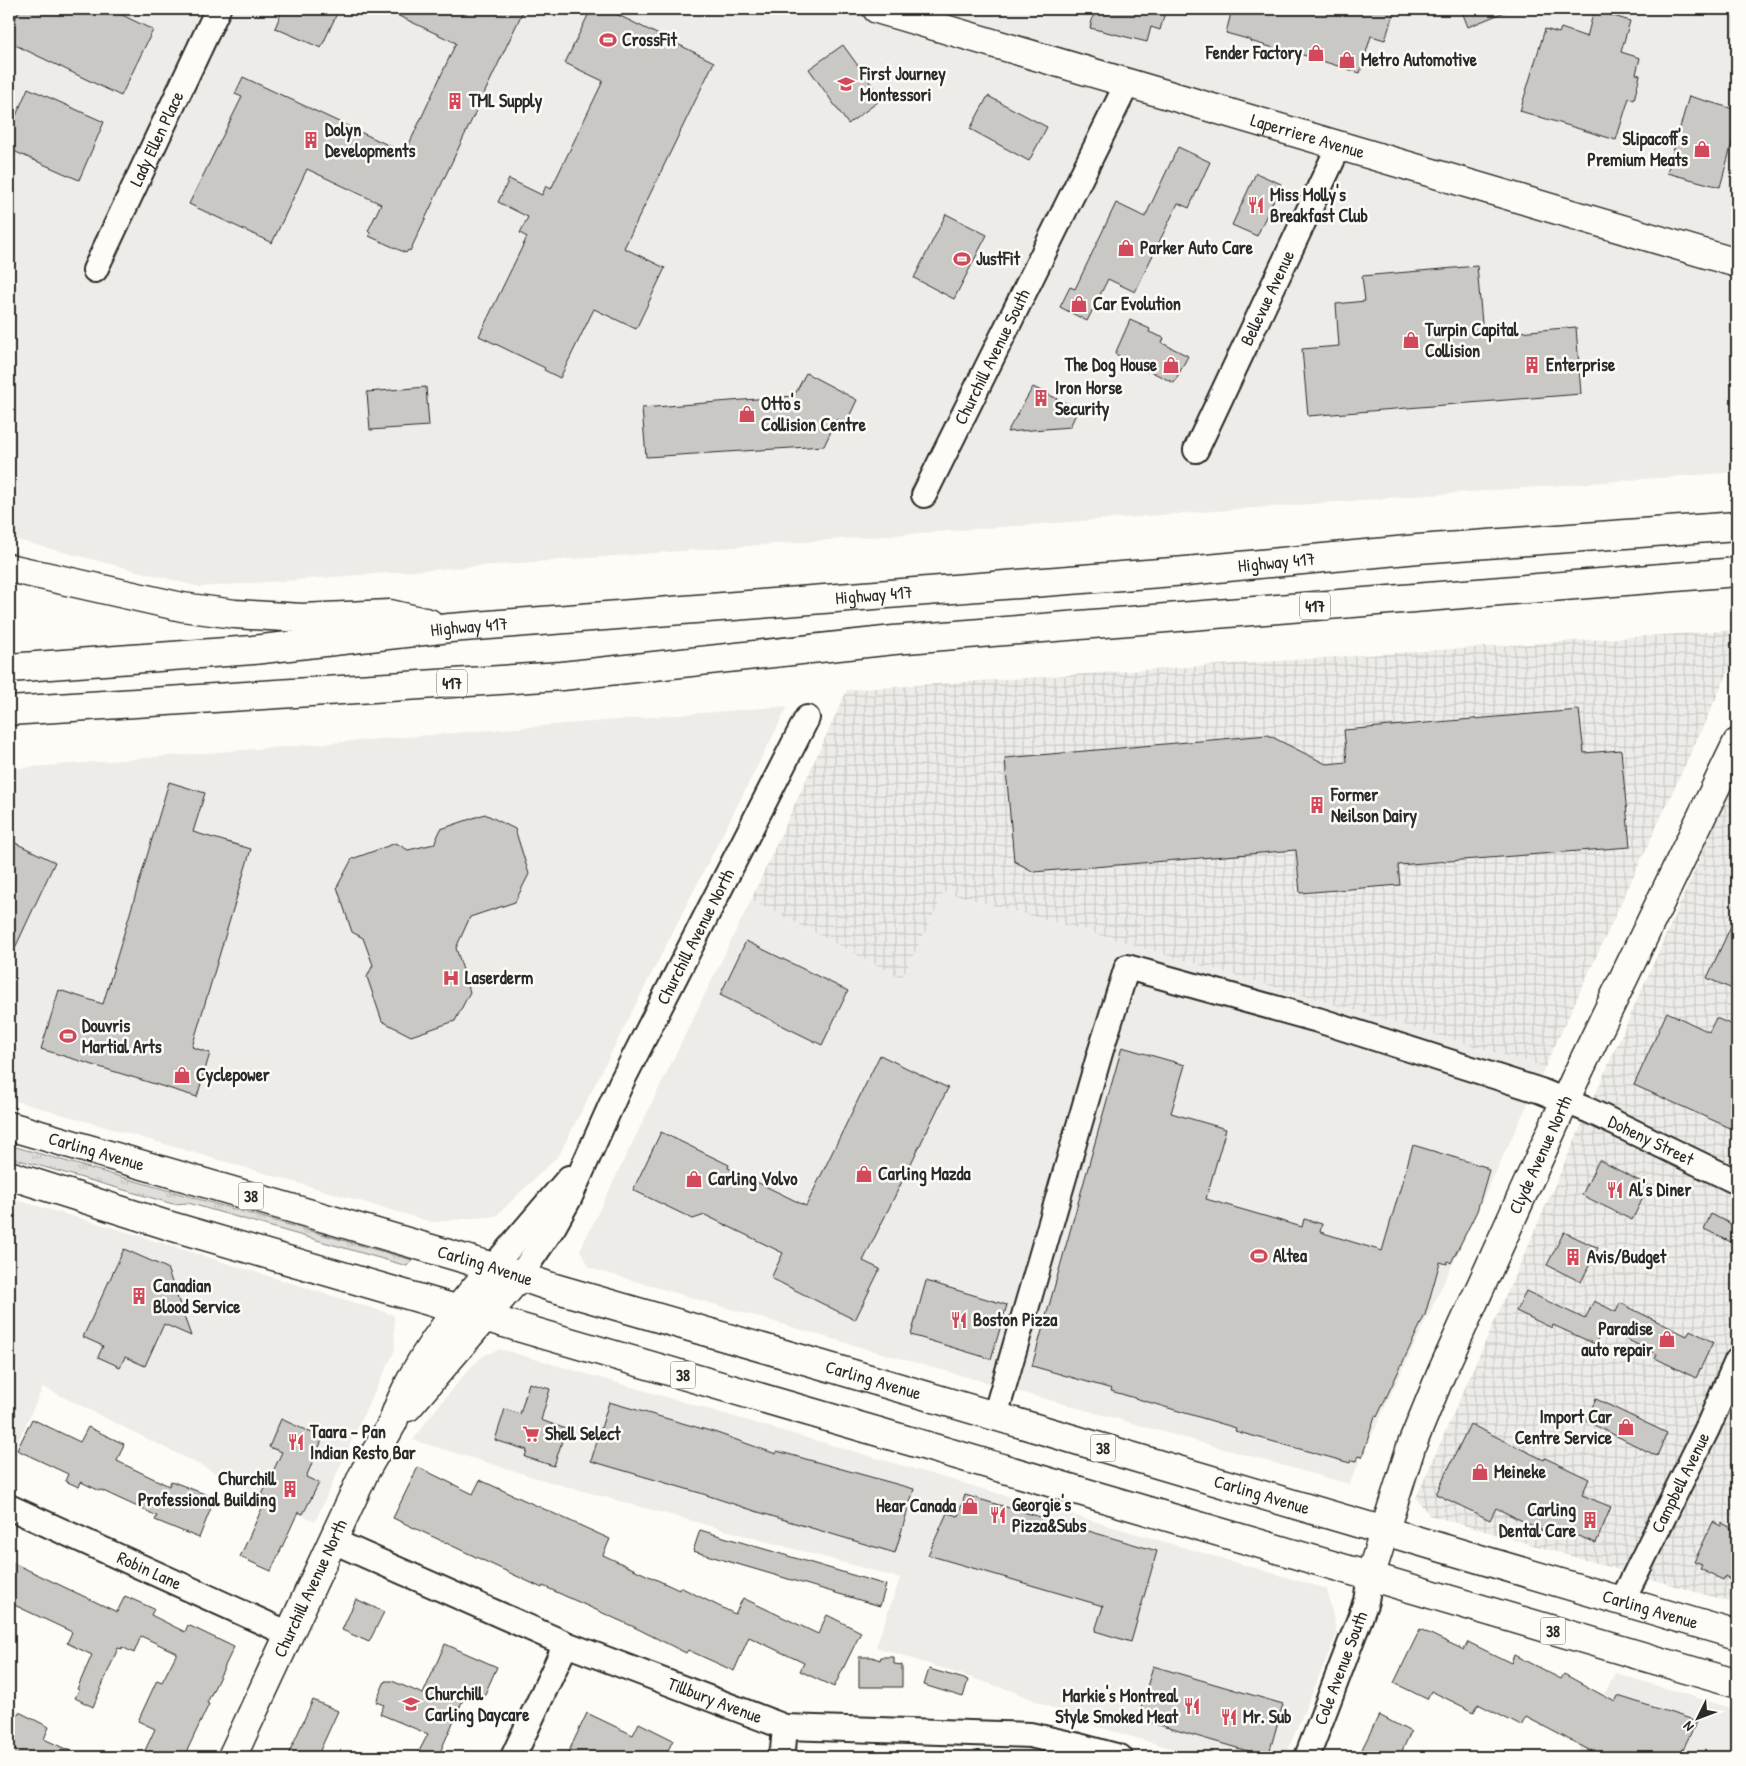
<svg xmlns="http://www.w3.org/2000/svg" width="1746" height="1766" viewBox="0 0 1746 1766" font-family="'Patrick Hand',sans-serif">
<style>
.built{fill:#edece8}
.industrial{fill:url(#industrial-grid)}
.grass{fill:url(#grass-tufts);stroke:#858482}
.building{fill:#c9c8c4;stroke:#2b2b2b}
.lines{fill:none;stroke-linecap:round;stroke-linejoin:round}
.minor-casing{stroke:#2b2b2b;stroke-width:28}
.tertiary-casing{stroke:#2b2b2b;stroke-width:31}
.secondary-casing{stroke:#2b2b2b;stroke-width:31}
.primary-casing{stroke:#2b2b2b;stroke-width:31}
.motorway-casing{stroke:#2b2b2b;stroke-width:31}
.minor{stroke:#fdfcf7;stroke-width:24}
.tertiary{stroke:#fdfcf7;stroke-width:28}
.secondary{stroke:#fdfcf7;stroke-width:28}
.primary{stroke:#fdfcf7;stroke-width:28}
.motorway{stroke:#fdfcf7;stroke-width:28}
.labels{text-anchor:middle;stroke-width:5;stroke-linejoin:round;paint-order:stroke}
.shield{fill:#fdfcf7;stroke:#6a6a68;stroke-width:1}
.shield-label{font-size:16px;font-weight:bold;fill:#2b2b2b}
.poi-label{font-size:18px;font-weight:bold;fill:#2b2b2b;stroke:#fdfcf7;text-anchor:start}
.street-label{font-size:18px;fill:#2b2b2b;stroke:#fdfcf7}
</style>
<defs>
<pattern id="industrial-grid" width="8" height="8" patternUnits="userSpaceOnUse" patternTransform="scale(1.25)"><rect width="8" height="8" fill="#edece8"/><path d="M0 4h8M4 0v8" fill="none" stroke="#cbcbc7"/></pattern>
<pattern id="grass-tufts" width="24" height="20" patternUnits="userSpaceOnUse" patternTransform="scale(1.25)"><rect width="24" height="20" fill="#dfdeda"/><path d="M3 7l-1-3M5 7V3M7 7l1-3M15 17l-1-3M17 17v-4M19 17l1-3" fill="none" stroke="#c0bfbb"/></pattern>
</defs>
<rect width="100%" height="100%" fill="#fdfcf7"/>
<filter id="ink" filterUnits="userSpaceOnUse"><feTurbulence type="fractalNoise" baseFrequency=".02" numOctaves="2"/><feDisplacementMap in="SourceGraphic" scale="10" xChannelSelector="R" yChannelSelector="G"/><feConvolveMatrix kernelMatrix="1 2 1 2 8 2 1 2 1" color-interpolation-filters="sRGB"/></filter>
<g filter="url(#ink)">
<path class="built" d="M9 9H1737V472L200 587 9 538Z
M788 706 559 1155 496 1216 432 1222 9 1099V769Z
M945 892 1079 929 1545 1067 1349 1484 874 1351 590 1268 580 1250 751 900 902 978Z
M9 1198 107 1226 394 1315 395 1350 360 1422 315 1522 43 1387 9 1461Z
M500 1349 1327 1589 1337 1634 1285 1757H1200L1096 1726 1012 1691 876 1647 900 1578 550 1482 413 1440 429 1418 469 1369 483 1356Z
M1615 1673 1737 1710V1757H1575Z"/>
<path class="industrial" d="M1737 630V653L1545 1067 1079 929 945 892 902 978 751 900 847 690Z
M1737 775V1604L1429 1515 1416 1498Z"/>
<path class="grass" d="M9 1145 412 1260 407 1266 188 1203 173 1204 9 1157Z"/>
<path class="building" d="M20 9H110L153 30 121 96 9 42V33Z
M283 9H339L321 48 275 28Z
M384 9H524L410 251 408 250 406 253 369 236 370 233 368 231 381 204 307 169 272 243 189 204 242 97 235 94 243 77 405 153 456 43Z
M591 9H606L714 62 624 248 665 268 636 329 594 309 560 378 544 370 545 368 479 336 527 237 520 233 528 217 498 202 509 179 542 195 546 186 551 189 603 81 565 63Z
M1095 9H1166L1160 30 1151 27 1147 42 1090 28Z
M1232 9H1395L1385 40 1371 36 1360 73 1284 49V51L1250 41 1251 40 1226 33Z
M1461 9H1512L1468 27Z
M1594 10 1630 21 1621 52 1640 58 1636 74 1640 75 1634 100 1629 98 1616 140 1520 111 1545 29 1559 33 1561 28 1587 37Z
M843 45 882 99 848 124 809 69Z
M28 88 104 122 79 180 9 149V132Z
M988 96 1047 127 1029 161 970 129Z
M1689 96 1737 110V125L1720 187 1667 173Z
M1178 147 1210 162 1189 208 1178 203 1135 292 1108 279 1087 321 1060 307 1070 287 1075 289 1116 203 1145 217Z
M1256 173 1281 184 1257 236 1232 225Z
M946 214 987 235 954 299 914 278Z
M1477 266 1483 335 1576 327 1581 394 1308 416 1302 349 1339 346 1336 304 1365 301 1362 276Z
M1130 320 1150 329 1149 332 1164 338 1162 343 1188 356 1174 383 1148 370 1147 372 1134 366 1135 363 1115 354Z
M806 373 857 400 846 423 837 419 824 446 646 457 642 408 794 396Z
M426 387 429 426 370 430 367 392Z
M1033 387 1078 409 1070 427 1007 432Z
M1579 710 1584 753 1621 750 1630 847 1398 865 1400 885 1300 893 1296 850 1034 872 1014 861 1005 758 1268 735 1326 764 1347 762 1344 730Z
M169 782 205 793 193 832 251 849 192 1047 210 1053 197 1097 41 1049 59 990 103 1004Z
M485 814 515 829 529 874 515 902 470 917 456 948 470 992 455 1021 411 1036 382 1021 367 977 373 965 363 938 352 932 337 887 352 859 396 843 408 850 434 844 441 829Z
M9 840 55 862 9 961Z
M1737 913V991L1707 978Z
M746 941 848 991 822 1045 720 995Z
M1667 1012 1709 1032 1716 1018 1737 1027V1131L1634 1085Z
M1122 1047 1185 1065 1171 1113 1226 1129 1206 1199 1302 1227 1304 1219 1322 1224 1320 1232 1382 1251 1413 1145 1486 1167V1169L1489 1170 1477 1211 1451 1263 1448 1261 1447 1264 1440 1262 1425 1315 1377 1417 1375 1416 1362 1457 1358 1456 1356 1461 1351 1460 1350 1463 1235 1431 1236 1428 1111 1391 1112 1389 1032 1366Z
M880 1055 948 1088 863 1261 880 1269 855 1320 771 1278 783 1253 705 1215 693 1219 633 1190 661 1132 729 1165 728 1168 806 1206Z
M1599 1160 1649 1186 1632 1220 1582 1195Z
M1711 1214 1737 1227V1245L1704 1229Z
M1564 1232 1598 1248 1581 1282 1547 1265Z
M124 1249 167 1268 191 1336 164 1324 145 1366 125 1357 120 1367 98 1357 103 1346 83 1337Z
M926 1281 1007 1305 991 1359 911 1335Z
M1526 1291 1585 1319 1594 1301 1616 1312 1620 1303 1687 1336 1690 1330 1713 1342 1696 1378 1655 1358 1657 1354 1603 1328 1595 1344 1553 1325 1552 1328 1516 1311Z
M529 1383 550 1389 541 1420 566 1429 554 1466 525 1457 527 1450 495 1440 505 1409 520 1414Z
M1596 1399 1667 1433 1657 1456 1586 1421Z
M609 1402 717 1433 776 1454 777 1451 914 1489 895 1553 758 1512 700 1493 591 1461Z
M32 1419 80 1442 88 1427 124 1444 117 1461 169 1486 171 1481 215 1498 199 1538 155 1520 157 1516 101 1490 100 1491 81 1482 79 1487 65 1481 68 1474 17 1450Z
M281 1419 323 1438 306 1477 319 1483 303 1514 298 1512 271 1571 240 1557 267 1497 262 1495 282 1452 269 1447Z
M1470 1424 1544 1460 1545 1458 1589 1479 1582 1495 1611 1507 1596 1543 1565 1531 1561 1540 1496 1508 1490 1520 1436 1494Z
M418 1467 473 1494 480 1480 610 1539 603 1555 679 1590 680 1587 735 1614 743 1598 818 1634 827 1615 861 1632 834 1687 800 1671 804 1663 749 1637 734 1671 688 1650 686 1653 634 1627 543 1586 542 1588 393 1518Z
M965 1495 1157 1551 1131 1642 1095 1631 1103 1606 928 1555 947 1513 958 1516Z
M1713 1522 1721 1526 1722 1523 1737 1531V1570L1732 1580 1725 1576 1723 1580 1700 1569 1702 1565 1694 1562Z
M700 1530 886 1585 880 1606 693 1551Z
M9 1561 117 1612 125 1596 154 1609 151 1615 185 1632 188 1625 234 1647 207 1703 209 1704 184 1757H142L155 1729 138 1721 157 1680 162 1682 177 1653 141 1636 134 1653 122 1647V1649L118 1648 93 1707 75 1698 79 1690 77 1689 92 1655 67 1643 72 1632 10 1603 12 1600 9 1599Z
M356 1599 384 1612 369 1642 342 1630Z
M1420 1629 1464 1650 1468 1642 1511 1663 1514 1655 1561 1679 1564 1674 1615 1702 1618 1696 1697 1721 1679 1757H1588L1591 1751 1526 1717 1521 1726 1478 1704 1474 1712 1431 1691 1427 1699 1394 1683Z
M445 1644 497 1667 484 1696 468 1688 438 1757H416L428 1734 380 1714 384 1705 376 1702 385 1681H392L423 1694Z
M859 1657H872L880 1660 881 1657H894V1664L902 1665V1687H859Z
M1153 1666 1283 1704 1268 1757 1138 1719Z
M929 1669 968 1680 963 1697 924 1685Z
M313 1700 338 1711 317 1757H287Z
M19 1712 49 1727 44 1739 83 1757H9V1733Z
M587 1713 633 1735 639 1723 673 1740 665 1757H566Z
M1379 1715 1411 1732 1399 1757H1358Z"/>
<g class="lines">
<g class="minor-casing">
<g id="minor">
<path id="s1" d="M95 270 218 9"/>
<path id="s2" d="M1196 450 1339 146"/>
<path id="s3" d="M924 495 1127 84"/>
<path d="M493 1267 569 1178"/>
<path id="s4" d="M519 1277 554 1226 569 1199 621 1083 807 718"/>
<path id="s5" d="M995 1416 1100 1053 1127 967 1318 1020 1541 1091 1590 1111 1737 1182"/>
<path id="s6" d="M9 1507 289 1634"/>
<path id="s7" d="M333 1541 566 1644 785 1727 1030 1735 1079 1746 1120 1757"/>
<path id="s8" d="M1622 1601 1707 1429 1737 1361"/>
<path d="M513 1757 566 1644"/>
<path d="M779 1757 783 1750 785 1727"/>
<path id="s9" d="M1307 1757 1360 1618 1366 1601 1370 1577"/>
</g>
</g>
<g class="tertiary-casing">
<g id="tertiary">
<path id="s10" d="M877 9 1737 263"/>
<path id="s11" d="M1370 1577 1411 1447 1441 1374 1575 1079 1737 743"/>
</g>
</g>
<g class="secondary-casing">
<g id="secondary">
<path d="M408 1407 519 1277"/>
<path id="s12" d="M232 1757 365 1471 393 1422C396 1411 401 1400 406 1390 428 1344 460 1306 493 1267"/>
</g>
</g>
<g class="primary-casing">
<g id="primary">
<path id="s13" d="M9 1126 493 1267 551 1287 822 1365 1737 1635"/>
<path d="M9 1175 167 1225 879 1432 1737 1684"/>
</g>
</g>
<g class="motorway-casing">
<g id="motorway">
<path d="M9 568 182 607 235 614 302 618 390 614 429 623"/>
<path id="s14" d="M9 668 253 650 450 628 1186 571 1418 549 1737 526"/>
<path d="M9 711 562 676 894 640 1737 572"/>
</g>
</g>
<use href="#minor" class="minor"/>
<use href="#tertiary" class="tertiary"/>
<use href="#secondary" class="secondary"/>
<use href="#primary" class="primary"/>
<use href="#motorway" class="motorway"/>
</g>
</g>
<defs>
<g id="stadium-bare" transform="scale(1.35)"><path d="M0-5a6.5 5 0 1 0 0 10a6.5 5 0 1 0 0-10ZM-3.5-1.8h7v3.6h-7Z" fill="#d1495b" stroke="#fdfcf7" stroke-width="2.5" paint-order="stroke"/></g>
<g id="shop-bare" transform="scale(1.35)"><path d="M-5-2.5h2.3a2.7 3.5 0 0 1 5.4 0H5L5.5 6h-11ZM-1.5-2.5h3a1.5 2.3 0 0 0-3 0Z" fill="#d1495b" stroke="#fdfcf7" stroke-width="2.5" paint-order="stroke"/></g>
<g id="school-bare" transform="scale(1.35)"><path d="M0-5L7-2L0 1L-7-2ZM-4 1L0 2.5L4 1V4Q0 6-4 4Z" fill="#d1495b" stroke="#fdfcf7" stroke-width="2.5" paint-order="stroke"/></g>
<g id="building-bare" transform="scale(1.35)"><path d="M-4-6H4V6H1V3H-1V6H-4ZM-2.5-4.3h1.7v1.8h-1.7ZM.8-4.3h1.7v1.8H.8ZM-2.5-1h1.7V.8h-1.7ZM.8-1h1.7V.8H.8Z" fill="#d1495b" stroke="#fdfcf7" stroke-width="2.5" paint-order="stroke"/></g>
<g id="restaurant-bare" transform="scale(1.35)"><path d="M-5-6h1v4h1v-4h1v4h1v-4h1v5L-1.5 .5V6h-2V.5L-5-1ZM5-6V6H3V1.5H1.5Q1.5-4 5-6Z" fill="#d1495b" stroke="#fdfcf7" stroke-width="2.5" paint-order="stroke"/></g>
<g id="hospital-bare" transform="scale(1.35)"><path d="M-5-5h3v3.5h4V-5h3V5h-3V1.5h-4V5h-3Z" fill="#d1495b" stroke="#fdfcf7" stroke-width="2.5" paint-order="stroke"/></g>
<g id="supermarket-bare" transform="scale(1.35)"><path d="M-6-5.5h2.5l.6 2H6L4.5 2H-2.5L-4.4-4H-6ZM-1.5 3.2a1.3 1.3 0 1 0 .1 0ZM3 3.2a1.3 1.3 0 1 0 .1 0Z" fill="#d1495b" stroke="#fdfcf7" stroke-width="2.5" paint-order="stroke"/></g>
</defs>
<g fill-rule="evenodd">
<use href="#stadium-bare" x="608" y="40"/>
<use href="#shop-bare" x="1316" y="53"/>
<use href="#shop-bare" x="1347" y="60"/>
<use href="#school-bare" x="846" y="84"/>
<use href="#building-bare" x="455" y="101"/>
<use href="#building-bare" x="311" y="140"/>
<use href="#shop-bare" x="1702" y="149"/>
<use href="#restaurant-bare" x="1256" y="205"/>
<use href="#shop-bare" x="1126" y="248"/>
<use href="#stadium-bare" x="962" y="259"/>
<use href="#shop-bare" x="1079" y="304"/>
<use href="#shop-bare" x="1411" y="340"/>
<use href="#shop-bare" x="1171" y="365"/>
<use href="#building-bare" x="1532" y="365"/>
<use href="#building-bare" x="1041" y="398"/>
<use href="#shop-bare" x="747" y="414"/>
<use href="#building-bare" x="1317" y="805"/>
<use href="#hospital-bare" x="451" y="978"/>
<use href="#stadium-bare" x="68" y="1036"/>
<use href="#shop-bare" x="182" y="1075"/>
<use href="#shop-bare" x="864" y="1174"/>
<use href="#shop-bare" x="694" y="1179"/>
<use href="#restaurant-bare" x="1615" y="1190"/>
<use href="#stadium-bare" x="1259" y="1256"/>
<use href="#building-bare" x="1573" y="1257"/>
<use href="#building-bare" x="139" y="1296"/>
<use href="#restaurant-bare" x="959" y="1320"/>
<use href="#shop-bare" x="1667" y="1339"/>
<use href="#shop-bare" x="1626" y="1427"/>
<use href="#supermarket-bare" x="531" y="1434"/>
<use href="#restaurant-bare" x="296" y="1442"/>
<use href="#shop-bare" x="1480" y="1472"/>
<use href="#building-bare" x="290" y="1489"/>
<use href="#shop-bare" x="970" y="1506"/>
<use href="#restaurant-bare" x="998" y="1515"/>
<use href="#building-bare" x="1590" y="1520"/>
<use href="#school-bare" x="411" y="1704"/>
<use href="#restaurant-bare" x="1192" y="1706"/>
<use href="#restaurant-bare" x="1229" y="1717"/>
</g>
<g class="labels">
<g class="shield">
<rect x="1300" y="592.5" width="30" height="27" rx="4"/>
<rect x="437" y="669.5" width="30" height="27" rx="4"/>
<rect x="238.5" y="1182.5" width="25" height="27" rx="4"/>
<rect x="670.5" y="1361.5" width="25" height="27" rx="4"/>
<rect x="1090.5" y="1434.5" width="25" height="27" rx="4"/>
<rect x="1540.5" y="1617.5" width="25" height="27" rx="4"/>
</g>
<g class="shield-label">
<text x="1315" y="612">417</text>
<text x="452" y="689">417</text>
<text x="251" y="1202">38</text>
<text x="683" y="1381">38</text>
<text x="1103" y="1454">38</text>
<text x="1553" y="1637">38</text>
</g>
<g class="poi-label">
<text x="622" y="46">CrossFit</text>
<text x="1302" y="59" text-anchor="end">Fender Factory</text>
<text x="1361" y="66">Metro Automotive</text>
<text x="860" y="80">First Journey<tspan x="860" dy="21">Montessori</tspan></text>
<text x="469" y="107">TML Supply</text>
<text x="325" y="136">Dolyn<tspan x="325" dy="21">Developments</tspan></text>
<text x="1688" y="145" text-anchor="end">Slipacoff's<tspan x="1688" dy="21">Premium Meats</tspan></text>
<text x="1270" y="201">Miss Molly's<tspan x="1270" dy="21">Breakfast Club</tspan></text>
<text x="1140" y="254">Parker Auto Care</text>
<text x="976" y="265">JustFit</text>
<text x="1093" y="310">Car Evolution</text>
<text x="1425" y="336">Turpin Capital<tspan x="1425" dy="21">Collision</tspan></text>
<text x="1157" y="371" text-anchor="end">The Dog House</text>
<text x="1546" y="371">Enterprise</text>
<text x="1055" y="394">Iron Horse<tspan x="1055" dy="21">Security</tspan></text>
<text x="761" y="410">Otto's<tspan x="761" dy="21">Collision Centre</tspan></text>
<text x="1331" y="801">Former<tspan x="1331" dy="21">Neilson Dairy</tspan></text>
<text x="465" y="984">Laserderm</text>
<text x="82" y="1032">Douvris<tspan x="82" dy="21">Martial Arts</tspan></text>
<text x="196" y="1081">Cyclepower</text>
<text x="878" y="1180">Carling Mazda</text>
<text x="708" y="1185">Carling Volvo</text>
<text x="1629" y="1196">Al's Diner</text>
<text x="1273" y="1262">Altea</text>
<text x="1587" y="1263">Avis/Budget</text>
<text x="153" y="1292">Canadian<tspan x="153" dy="21">Blood Service</tspan></text>
<text x="973" y="1326">Boston Pizza</text>
<text x="1653" y="1335" text-anchor="end">Paradise<tspan x="1653" dy="21">auto repair</tspan></text>
<text x="1612" y="1423" text-anchor="end">Import Car<tspan x="1612" dy="21">Centre Service</tspan></text>
<text x="310" y="1438">Taara - Pan<tspan x="310" dy="21">Indian Resto Bar</tspan></text>
<text x="545" y="1440">Shell Select</text>
<text x="1494" y="1478">Meineke</text>
<text x="276" y="1485" text-anchor="end">Churchill<tspan x="276" dy="21">Professional Building</tspan></text>
<text x="1012" y="1511">Georgie's<tspan x="1012" dy="21">Pizza&amp;Subs</tspan></text>
<text x="956" y="1512" text-anchor="end">Hear Canada</text>
<text x="1576" y="1516" text-anchor="end">Carling<tspan x="1576" dy="21">Dental Care</tspan></text>
<text x="425" y="1700">Churchill<tspan x="425" dy="21">Carling Daycare</tspan></text>
<text x="1178" y="1702" text-anchor="end">Markie's Montreal<tspan x="1178" dy="21">Style Smoked Meat</tspan></text>
<text x="1243" y="1723">Mr. Sub</text>
</g>
<g class="street-label">
<text dy="6" stroke="none"><textPath href="#s10" startOffset="449">Laperriere Avenue</textPath></text>
<text dy="6" stroke="none"><textPath href="#s1" startOffset="145">Lady Ellen Place</textPath></text>
<text dy="6" stroke="none"><textPath href="#s2" startOffset="168">Bellevue Avenue</textPath></text>
<text dy="6" stroke="none"><textPath href="#s3" startOffset="154">Churchill Avenue South</textPath></text>
<text dy="6" stroke="none"><textPath href="#s14" startOffset="1272">Highway 417</textPath></text>
<text dy="6" stroke="none"><textPath href="#s14" startOffset="868">Highway 417</textPath></text>
<text dy="6" stroke="none"><textPath href="#s14" startOffset="462">Highway 417</textPath></text>
<text dy="6" stroke="none"><textPath href="#s4" startOffset="384">Churchill Avenue North</textPath></text>
<text dy="6" stroke="none"><textPath href="#s5" startOffset="1021">Doheny Street</textPath></text>
<text dy="6" stroke="none"><textPath href="#s13" startOffset="91">Carling Avenue</textPath></text>
<text dy="6" stroke="none"><textPath href="#s11" startOffset="456">Clyde Avenue North</textPath></text>
<text dy="6" stroke="none"><textPath href="#s13" startOffset="496">Carling Avenue</textPath></text>
<text dy="6" stroke="none"><textPath href="#s13" startOffset="901">Carling Avenue</textPath></text>
<text dy="6" stroke="none"><textPath href="#s8" startOffset="132">Campbell Avenue</textPath></text>
<text dy="6" stroke="none"><textPath href="#s13" startOffset="1306">Carling Avenue</textPath></text>
<text dy="6" stroke="none"><textPath href="#s6" startOffset="154">Robin Lane</textPath></text>
<text dy="6" stroke="none"><textPath href="#s12" startOffset="186">Churchill Avenue North</textPath></text>
<text dy="6" stroke="none"><textPath href="#s13" startOffset="1711">Carling Avenue</textPath></text>
<text dy="6" stroke="none"><textPath href="#s9" startOffset="95">Cole Avenue South</textPath></text>
<text dy="6" stroke="none"><textPath href="#s7" startOffset="414">Tillbury Avenue</textPath></text>
</g>
</g>
<rect width="1746" height="1766" fill="none" stroke="#fdfcf7" stroke-width="30"/>
<rect x="15" y="15" width="1716" height="1736" fill="none" stroke="#2b2b2b" stroke-width="2" filter="url(#ink)"/>
<g transform="translate(1698 1718) rotate(228)" stroke="#fdfcf7" stroke-width="4" paint-order="stroke">
<path d="M0-4L9 19L0 12L-9 19Z" fill="#2b2b2b"/>
<text y="-8" font-size="14" font-weight="bold" text-anchor="middle" fill="#2b2b2b">N</text>
</g>
</svg>
